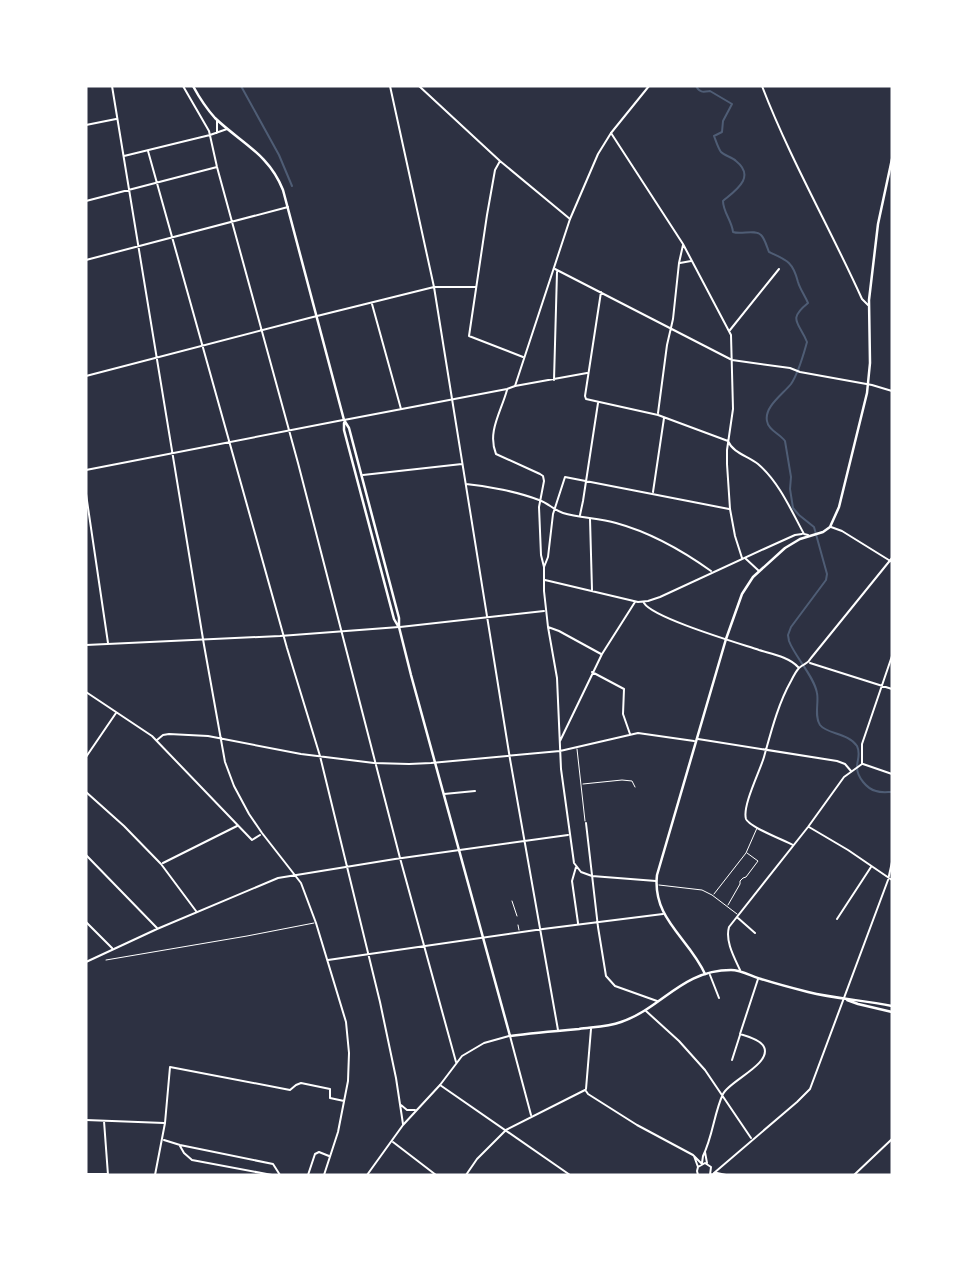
<svg xmlns="http://www.w3.org/2000/svg" width="978" height="1261" viewBox="0 0 978 1261" font-family="'Noto Sans',sans-serif">
<style>
.lines{fill:none;stroke-linecap:round;stroke-linejoin:round}
.stream{stroke:#4f5d75;stroke-width:2}
.service{stroke:#fff;stroke-width:1}
.pedestrian{stroke:#fff;stroke-width:1}
.minor{stroke:#fff;stroke-width:2}
.tertiary{stroke:#fff;stroke-width:2}
.secondary{stroke:#fff;stroke-width:2.5}
.primary{stroke:#fff;stroke-width:2.5}
</style>
<rect width="100%" height="100%" fill="#2d3142"/>
<g class="lines">
<path class="stream" d="M241 86 279 155 292 186
M696 86C700 93 703 92 710 91L732 104 723 121 722 132 714 136C716 141 718 148 721 152 725 156 732 157 736 161 756 177 736 190 723 201 723 212 732 221 733 232 741 235 755 229 761 235 765 239 767 247 769 252 787 260 793 262 798 282 800 289 805 296 808 303 787 320 799 322 807 342 803 356 799 372 791 384 783 394 764 407 767 421 768 430 780 434 785 441L791 477 790 489 793 508 799 515 814 527 827 574 826 580 791 627 788 635 789 641C795 657 814 676 817 693 819 702 814 716 820 725 827 734 848 733 857 746 861 754 857 760 857 767 857 777 867 789 876 791 881 793 887 792 892 792"/>
<path class="service" d="M512 901 517 916
M518 925 519 930"/>
<path class="pedestrian" d="M577 749 585 821
M583 784 622 780 632 781 635 787
M659 885 702 890 712 895 737 914
M714 894 746 853 757 828
M728 905 740 884V881L743 878 746 877 758 861 747 853
M106 960 247 936 314 923"/>
<path class="minor" d="M112 86 204 645 225 762 234 786 249 814 262 833 301 883 316 923 346 1022 349 1053 348 1081 338 1132 324 1175
M183 86 209 131 217 167 298 463 400 858 456 1062
M390 86 434 287 510 759 558 1030
M419 86 500 161 570 219
M762 86C790 159 830 228 862 299L868 305
M86 125 116 119
M217 133V121
M611 133 683 244 731 335 733 409 727 450V464L730 509 735 536 742 558
M148 151 287 648 320 756 380 1002 396 1078 403 1124
M124 156 210 135 227 129
M500 161 495 170 487 215 469 336 523 357
M86 201 217 167
M86 260 288 207
M680 263 691 261
M555 269 732 360 790 368 800 372 872 385 892 391
M601 292 585 396 586 399 658 415 728 441C733 453 748 456 758 464 779 482 791 510 804 534L808 535
M372 304 401 409
M730 330 779 269
M86 376 309 318 434 287H476
M554 380 557 272
M515 386 587 373
M507 390C501 412 487 432 496 454L540 474 543 476 544 481 539 507 541 555 544 567V591L548 627 557 678 561 769 574 863 581 872 592 876 656 881
M658 413 667 345 673 319 679 263 683 245
M86 470 343 420
M363 475 462 464
M466 484C488 486 518 492 539 500 548 503 554 510 563 513 579 518 599 518 616 523 649 532 683 551 711 571
M653 492 664 418
M86 494 108 643
M580 515 583 501 598 403
M590 519 592 590
M745 558 759 571
M544 567 548 557 553 514 565 477 729 509
M545 580 638 602 648 601 660 597 764 549 795 535 802 534
M644 603C653 618 738 643 759 650 772 654 789 657 798 667
M400 627 544 611
M548 627 559 631 601 654
M810 663 892 689
M592 672 624 689 623 714 630 734
M86 692 152 736 252 840 260 835
M698 739 837 761 845 764 851 771
M157 740 163 735 169 734 208 736 301 754 374 763 409 764 431 763 560 751 638 733 694 741
M560 741 602 654 635 602
M86 757 116 713
M863 764 892 774
M86 792 124 826 161 864 196 911
M444 794 475 791
M586 823 598 927 606 976 615 986 657 1001
M809 827 848 850 892 880
M793 845C784 840 749 827 746 819 742 806 760 771 764 757 771 732 778 704 791 681 793 677 796 671 799 668 805 663 808 664 811 658L892 558
M86 855 157 928
M163 863 237 826
M576 867 572 881 578 923
M738 918 755 933
M837 919 871 867
M86 922 112 948
M328 960 543 929 663 914
M86 962 157 929 278 878 395 859 568 835
M740 970C734 957 725 941 729 927L808 827 844 777 862 764V744L892 656
M710 975 719 998
M646 1011 679 1041 705 1070 751 1138
M510 1036 531 1115
M732 1060 740 1035
M440 1085 570 1175
M586 1089 591 1029
M586 1091 588 1094 637 1125 693 1155 702 1164
M401 1105 407 1110H415
M86 1120 164 1123
M104 1121 108 1175
M164 1140 180 1145 273 1164 280 1175
M393 1142 436 1175
M180 1146 184 1153 192 1160 272 1175
M705 1152 707 1163
M694 1156 698 1167
M702 1163 703 1156C713 1136 714 1113 723 1094 729 1081 772 1064 764 1047 761 1040 747 1036 740 1034L758 979
M714 1173 797 1102 810 1089 888 880 892 862
M86 1174H107
M155 1175 165 1123 170 1067 290 1090 296 1085 301 1083 330 1089V1098L344 1101
M308 1175 315 1154 319 1152 329 1156
M466 1175 477 1159 506 1130 585 1090
M698 1175 697 1171 698 1167 705 1163 711 1167 710 1175 717 1173 726 1175
M854 1175 892 1139"/>
<path class="tertiary" d="M344 420 507 389 515 386 570 219 598 154 611 133 649 86
M831 527 842 531 892 562
M86 645 280 636 399 627
M367 1175 403 1125 440 1085 462 1056 484 1043 509 1036"/>
<path class="secondary" d="M705 974C689 938 652 919 657 875L726 639 742 594 753 577 785 548 800 539 823 532 830 527 839 507 867 393 870 363 869 300 878 224 892 159"/>
<path class="primary" d="M193 86C199 97 206 108 215 118 241 143 269 154 283 190L344 420 349 428 399 618V627L411 675 510 1036C533 1033 556 1031 579 1029 593 1027 607 1027 621 1022 662 1008 682 970 731 970 741 970 751 976 761 979 777 984 792 988 808 992 836 999 864 1000 892 1006
M344 423V430L394 619 398 626
M847 1000 858 1004 892 1012"/>
</g>
<rect width="978" height="1261" fill="none" stroke="#ffffff" stroke-width="175"/>
</svg>
